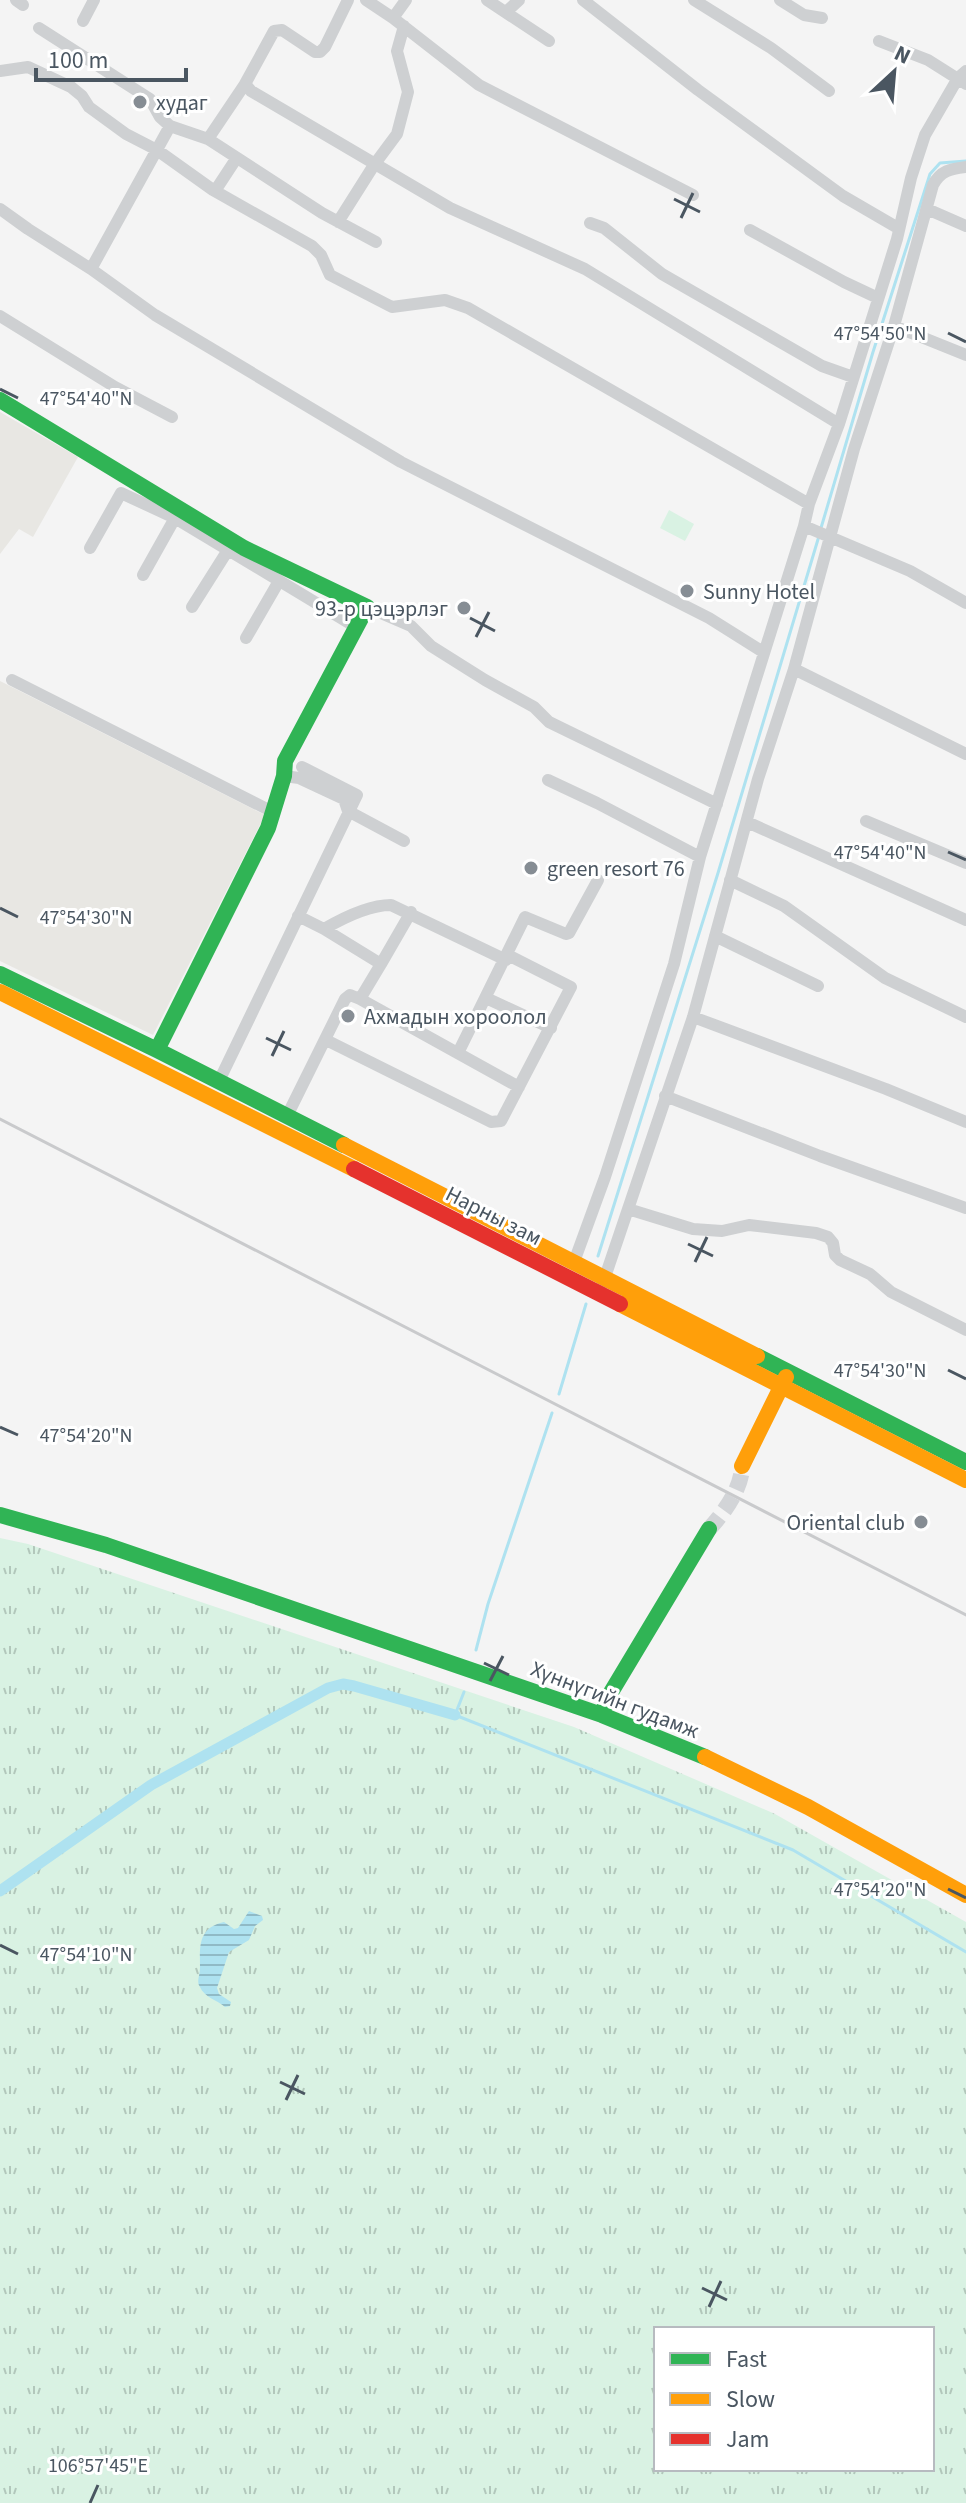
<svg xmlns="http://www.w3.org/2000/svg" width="966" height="2503" viewBox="0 0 966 2503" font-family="'Source Sans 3',sans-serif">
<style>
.commercial{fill:#e8e7e3}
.park{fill:url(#park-tufts);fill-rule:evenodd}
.garden{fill:#d9f2e3}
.water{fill:url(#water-rules)}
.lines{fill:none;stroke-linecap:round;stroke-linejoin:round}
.stream{stroke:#aee2f0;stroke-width:3}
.canal{stroke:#aee2f0;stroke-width:11}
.secondary-tunnel{stroke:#d2d4d7;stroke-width:16;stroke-dasharray:16 8;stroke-linecap:butt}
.street{stroke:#ced0d2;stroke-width:12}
.fast{stroke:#30b455;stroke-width:16}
.slow{stroke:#ff9f0a;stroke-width:16}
.jam{stroke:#e5322d;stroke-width:16}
.rail{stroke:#c9cacc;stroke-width:3}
.ticks{fill:none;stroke:#4a5661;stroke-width:3}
.poi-dot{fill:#868d94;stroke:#fff;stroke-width:3}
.labels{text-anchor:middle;stroke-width:6;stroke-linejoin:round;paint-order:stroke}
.poi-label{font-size:22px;fill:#4a5661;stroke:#fff;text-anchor:start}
.street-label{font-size:22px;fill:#4a5661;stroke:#fff}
.ticks-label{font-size:20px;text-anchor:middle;fill:#4a5661;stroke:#fff;stroke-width:6;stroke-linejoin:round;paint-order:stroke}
</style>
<defs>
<pattern id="park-tufts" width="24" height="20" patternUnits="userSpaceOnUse" patternTransform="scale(2)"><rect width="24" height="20" fill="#d9f2e3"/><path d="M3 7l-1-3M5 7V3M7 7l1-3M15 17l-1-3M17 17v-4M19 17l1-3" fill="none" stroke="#b2c7bb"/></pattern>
<pattern id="water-rules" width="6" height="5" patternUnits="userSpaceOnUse" patternTransform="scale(2)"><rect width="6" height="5" fill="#aee2f0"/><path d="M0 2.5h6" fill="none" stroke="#90bac6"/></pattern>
</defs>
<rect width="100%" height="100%" fill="#f4f4f4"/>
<path class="commercial" d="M0 412 78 457 33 537 19 529 0 554Z
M0 681 265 815 153 1035 0 961Z"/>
<path class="park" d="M0 1538 28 1544 574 1727 775 1814 966 1922V2503H0ZM656 2329H932V2469H656Z"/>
<path class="garden" d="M669 510 694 524 685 541 660 528Z"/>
<path class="water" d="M249 1911 262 1916 263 1920 255 1926 249 1940 229 1952 217 1988 219 1994 231 2002 230 2006 225 2007C217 2000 204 1997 200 1987 196 1981 200 1976 200 1968 200 1948 197 1928 224 1922L234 1929 238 1928Z"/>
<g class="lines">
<path class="stream" d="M821 528 873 352 930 174 940 163 966 161
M598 1256 718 873 819 536
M559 1394 586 1304
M476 1650 488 1604 552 1413
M464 1692 455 1715 793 1850 966 1952"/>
<path class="canal" d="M0 1891 151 1785 328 1688 343 1684 354 1686 455 1715"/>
<path class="secondary-tunnel" d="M709 1529C724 1513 742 1488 742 1466"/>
<path class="street" d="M16 0 23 5
M348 0 325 47 320 52H315L282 30 274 31 245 84 251 91 450 208 585 269 839 424
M366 0 393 18 479 85 693 195
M487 0 549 41
M583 0 698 90 843 196 898 228
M694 0 771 48 829 91
M780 0 804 15 822 18
M506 12 519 0
M393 18 406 0
M83 21 94 0
M39 28 150 99 160 117 170 126
M879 41 928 60 966 84
M0 71 28 67 71 87 82 96 89 107 126 134 157 150 213 190 312 246 321 255 330 275 392 307 445 300 468 308 809 504
M208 139 245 84
M215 191 236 159
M0 209 28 229 91 269 155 315 401 462 709 618 763 652
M927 209 966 226
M338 222 374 165 397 134 408 92 397 51 404 26
M590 223 604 228 662 274 822 366 853 377
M750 230 844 282 878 298
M91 269 170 126 208 139 322 213 376 242
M0 316 115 387 172 417
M894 326 966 355
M804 526 910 571 966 603
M90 548 121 493 175 518 356 627
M143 575 175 518
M192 607 228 550
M367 607 411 626 431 646 485 680 534 707 549 722 717 804
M246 638 279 581
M794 669 966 754
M12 680 273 812
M284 776 299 778 344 799 348 811 404 841
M548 780 597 803 700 857
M866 821 966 863
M747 822 966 920
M730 880 784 906 885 978 966 1017
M324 929C343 918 369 905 391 905L506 960
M715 936 818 986
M381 964 411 912
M486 998 551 1028
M360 999 519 1087
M693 1017 886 1089 966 1122
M326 1040 491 1122 501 1121 571 987 508 955
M458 1053 525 917 566 934 569 933 598 880
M219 1081 357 795 302 767
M665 1096 820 1156 966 1208
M287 1116 345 999 350 995 360 999 381 964 324 929 298 916
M628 1209 693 1229 722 1231 749 1225 816 1233 828 1237 833 1243 835 1255 840 1260 870 1274 891 1292 966 1330
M574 1262 605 1177 674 964 700 857 804 526 809 504 839 424 897 239 911 178 925 135 958 78 966 71
M603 1283 693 1017 758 779 794 669 854 449 894 326 933 185C941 170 951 169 966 167"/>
<path class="fast" d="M0 400 244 548 367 607 285 761 284 776 268 828 157 1050
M0 974 157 1050 344 1145
M757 1356 966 1462
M0 1515 106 1545 602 1715 705 1757
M602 1715 607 1699 709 1529"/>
<path class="slow" d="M0 992 354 1169
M344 1145 757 1356
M620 1304 966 1480
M742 1466 786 1377
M705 1757 808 1807 966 1895"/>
<path class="jam" d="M354 1169 620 1304"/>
<path class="rail" d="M0 1119 966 1615"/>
</g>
<path class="ticks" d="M674 199 700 212M681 218 693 193M948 333 966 342M0 389 18 398M470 618 495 631M476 637 489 612M948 852 966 860M0 908 18 917M266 1038 291 1050M272 1056 284 1031M688 1244 713 1256M695 1262 707 1237M948 1370 966 1379M0 1427 18 1435M484 1663 509 1675M490 1681 503 1656M948 1889 966 1898M0 1945 18 1954M280 2082 305 2094M286 2100 298 2075M702 2288 727 2300M709 2307 721 2281M90 2503 98 2485"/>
<g class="poi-dot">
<circle cx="140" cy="102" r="8"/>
<circle cx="687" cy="591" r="8"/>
<circle cx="464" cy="608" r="8"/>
<circle cx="531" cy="868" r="8"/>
<circle cx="348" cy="1016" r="8"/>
<circle cx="921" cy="1522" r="8"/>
</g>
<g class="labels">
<g class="poi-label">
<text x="156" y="110">худаг</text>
<text x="703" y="599">Sunny Hotel</text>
<text x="448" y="616" text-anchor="end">93-р цэцэрлэг</text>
<text x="547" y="876">green resort 76</text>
<text x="364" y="1024">Ахмадын хороолол</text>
<text x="905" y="1530" text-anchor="end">Oriental club</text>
</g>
<g class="street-label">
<text transform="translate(494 1215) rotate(27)" y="8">Нарны зам</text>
<text transform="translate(615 1699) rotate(21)" y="8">Хүннүгийн гудамж</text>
</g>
</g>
<g class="ticks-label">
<text x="880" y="340">47°54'50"N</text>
<text x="86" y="405">47°54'40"N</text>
<text x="880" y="859">47°54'40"N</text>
<text x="86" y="924">47°54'30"N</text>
<text x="880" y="1377">47°54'30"N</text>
<text x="86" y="1442">47°54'20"N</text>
<text x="880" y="1896">47°54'20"N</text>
<text x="86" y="1961">47°54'10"N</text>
<text x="98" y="2472">106°57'45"E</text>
</g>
<rect x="654" y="2327" width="280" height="144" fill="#ffffff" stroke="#b7bbc0" stroke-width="2"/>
<rect x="670" y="2353" width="40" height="12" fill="#30b455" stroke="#b7bbc0" stroke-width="2"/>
<text x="726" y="2367" font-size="24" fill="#4a5661">Fast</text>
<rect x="670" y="2393" width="40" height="12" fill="#ff9f0a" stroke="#b7bbc0" stroke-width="2"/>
<text x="726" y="2407" font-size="24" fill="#4a5661">Slow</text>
<rect x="670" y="2433" width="40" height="12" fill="#e5322d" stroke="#b7bbc0" stroke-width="2"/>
<text x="726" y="2447" font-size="24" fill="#4a5661">Jam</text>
<g transform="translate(894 72) rotate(26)" stroke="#ffffff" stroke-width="6" paint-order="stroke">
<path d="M0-6L14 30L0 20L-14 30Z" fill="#4a5661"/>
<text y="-12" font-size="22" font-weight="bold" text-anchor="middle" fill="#4a5661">N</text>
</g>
<path d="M36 68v12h150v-12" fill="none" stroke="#4a5661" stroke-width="4"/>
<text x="48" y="68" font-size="24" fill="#4a5661" stroke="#ffffff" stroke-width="6" paint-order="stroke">100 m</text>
</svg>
